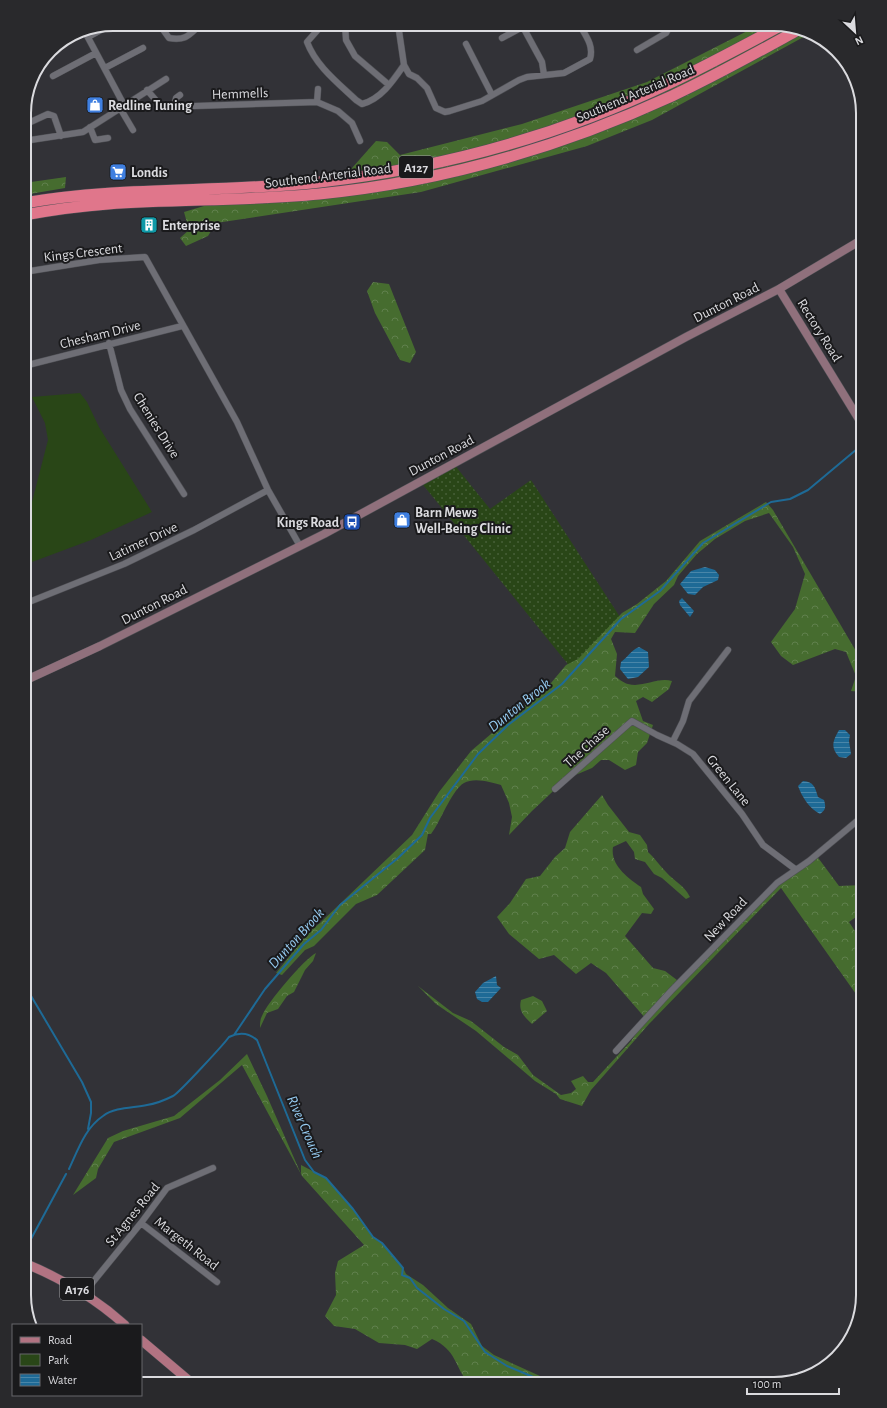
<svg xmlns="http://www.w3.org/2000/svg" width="887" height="1408" viewBox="0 0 887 1408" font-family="'Alegreya Sans',sans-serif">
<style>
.grass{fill:url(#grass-dots)}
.forest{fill:url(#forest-crowns)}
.park{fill:#294617}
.water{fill:url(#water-rules)}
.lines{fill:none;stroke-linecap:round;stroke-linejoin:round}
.stream{stroke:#1e6a96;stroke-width:2}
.street-casing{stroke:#4f5055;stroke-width:7}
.secondary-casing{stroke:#4f5055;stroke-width:9}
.primary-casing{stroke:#4f5055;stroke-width:10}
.highway-casing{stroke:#4f5055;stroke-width:12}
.street{stroke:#6e6e75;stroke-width:6}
.secondary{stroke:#90707c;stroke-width:8}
.primary{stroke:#b27382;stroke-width:9}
.highway{stroke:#e0768b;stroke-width:11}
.labels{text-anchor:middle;stroke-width:4;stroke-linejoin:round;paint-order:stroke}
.shield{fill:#1a1a1c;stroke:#a1a1a4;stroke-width:1}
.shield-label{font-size:13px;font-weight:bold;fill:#dbdbdf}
.street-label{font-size:14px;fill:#dbdbdf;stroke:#1a1a1c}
.poi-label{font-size:14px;font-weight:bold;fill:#dbdbdf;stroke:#1a1a1c;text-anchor:start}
.water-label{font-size:15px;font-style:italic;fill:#96ccf2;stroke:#1a1a1c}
.rim{fill:none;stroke:#dbdbdf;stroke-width:2}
</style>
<defs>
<pattern id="grass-dots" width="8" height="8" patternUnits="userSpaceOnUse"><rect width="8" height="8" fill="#294617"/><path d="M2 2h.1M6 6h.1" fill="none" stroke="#476038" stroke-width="1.8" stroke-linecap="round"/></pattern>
<pattern id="forest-crowns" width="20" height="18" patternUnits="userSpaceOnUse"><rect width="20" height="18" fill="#466c2f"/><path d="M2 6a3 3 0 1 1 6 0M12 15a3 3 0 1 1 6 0" fill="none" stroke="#60804d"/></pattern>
<pattern id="water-rules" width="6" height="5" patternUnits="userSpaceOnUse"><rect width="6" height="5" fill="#1e6a96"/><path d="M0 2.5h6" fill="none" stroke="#4986a9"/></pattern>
</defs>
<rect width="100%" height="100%" fill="#323237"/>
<path class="grass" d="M453 463 490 509 531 480 620 617 571 668 420 481Z"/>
<path class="forest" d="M761 24H780L809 34 652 120 587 146 421 192 216 223 208 236 186 246 180 238 189 230 184 212 204 206 339 195 352 168 376 141 387 142 400 155 522 124 647 82Z
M66 177 65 188 24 195V183Z
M373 282 389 284 416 352 410 363 400 360 375 313 367 291Z
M766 502 773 510 863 663V692L851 691 856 676 846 652 835 649 793 665 781 656 771 642 795 609 805 574 793 547 769 513 745 521 715 539 697 554 678 576 674 585 654 604 635 633 615 632 611 639 617 654 615 676C618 678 623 683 628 684 643 688 657 677 672 681L669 689 652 702 643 697 636 701 643 721 653 725 647 743 638 752 636 765 625 770 609 760H601L592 768 566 779 532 811 509 835 512 817 509 803 501 785C491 782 474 777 464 783 453 789 442 817 435 828L431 834H428L425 850 377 895 356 904 314 946 305 950 282 975 276 973 309 932 320 923 412 835 439 792 471 751 551 683 566 665 578 659 622 613 637 604 666 581 700 541Z
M602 795 608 805 629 832 640 835 647 845 648 852C655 858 659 865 666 872 675 882 683 884 690 897L686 899 662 878 654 874 645 862 635 859 634 852 626 841 613 847C610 865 628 878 641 887L643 894 654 909 651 914 642 913 625 936 653 968 665 971 677 980V985L777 883 816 855 839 886 863 885V912L849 922 863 943V1004L781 888 649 1024 591 1090 582 1106 560 1099 556 1094 535 1081 476 1031 436 1004 418 986 453 1013 471 1021 504 1047 518 1055 533 1075 561 1095 571 1093 576 1089 571 1081 583 1076 588 1082H593L631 1041 646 1019 606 973 591 963 576 974 554 955 539 959 509 934 497 917 510 903 526 879 540 876 555 857 565 848 570 832Z
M316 953 313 961 305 970 294 992 287 996 278 1009 267 1013 260 1028C260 1024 260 1019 262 1016 267 1003 304 959 316 953Z
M533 996 542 1001 547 1011 532 1024C525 1017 518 1012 521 1000Z
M247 1054 267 1096 301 1174V1165L326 1178 353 1209 373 1237 382 1243 403 1268 406 1274 423 1285 448 1308 471 1324 482 1346 494 1355 540 1376 552 1378 559 1384H469C454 1366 457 1350 432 1339L417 1349 405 1345 379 1343 355 1329 334 1326 325 1316 336 1295 335 1273 338 1261 364 1245 302 1176 242 1065 180 1118 114 1142 98 1169 96 1178 73 1195 108 1138 123 1131 174 1116 220 1080Z"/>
<path class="park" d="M80 393 87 402 99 427 152 512 91 540 24 565V533L48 440 45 423 32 397Z"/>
<path class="water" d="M705 567 715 570 719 575 718 580 703 587 695 595 688 594 680 584 691 571Z
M682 598 694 611 690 617 680 605 679 601Z
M639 647 648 652 649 667 638 677 628 679 620 669 621 662C629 656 630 651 639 647Z
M839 730H845L850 735 849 741 851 754 846 758 839 757C830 747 833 741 839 730Z
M803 781C814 782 815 787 818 797L824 800C826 807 826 810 820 814 809 808 802 797 798 786Z
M496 976 497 985 501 988 488 1002H482L477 999 475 992 483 983Z"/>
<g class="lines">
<path class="stream" d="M24 984 82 1082 91 1102V1113L88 1129
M234 1035 265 989 304 944 321 930 340 905 398 858 422 835 430 818 478 754 508 725 562 684 621 619 660 591 703 543 771 502 790 499 808 490 863 444
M69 1169C78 1150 85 1128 103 1116 115 1107 133 1108 147 1105 155 1104 165 1100 173 1096 179 1093 224 1044 229 1037 239 1032 249 1033 257 1040L305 1160 314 1172 326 1178 353 1209 373 1237 382 1243 403 1268 402 1275 410 1278 417 1288 444 1309 464 1321 485 1352 507 1366 550 1384
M24 1252 66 1174"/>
<g class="street-casing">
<path id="street" d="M159 24 169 38C186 41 189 35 201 24
M323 24 307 42C316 66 338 83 356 100L362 104C381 99 393 81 404 65L398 24
M345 24 346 40 355 56 389 85
M523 27 542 62 544 75
M84 30 124 105
M88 37 112 24
M502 38 528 24
M466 44 492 95
M637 50 666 33 671 24
M404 65 409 74 417 78 427 88 436 108 445 112 450 111 482 101 519 80 527 77 564 73 590 59C594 46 586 36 579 24
M105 68 143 48
M53 76 96 53
M147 90 160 105 165 107 317 102 338 111 352 123 360 141
M317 102 318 89
M174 107 176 98 180 95
M120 108 133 130
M24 125 48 114 54 116 61 136
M90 127 95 140 108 138
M24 141 83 132 166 79
M24 272 99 260 145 257 237 422 268 490 300 546
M109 343 121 390 130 409 184 494
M24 366 182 326
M24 604 124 564 194 530 268 490
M673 741 683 721 689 701 728 650
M555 789 632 721 657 735 677 744 693 754 742 814 763 845 795 869
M616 1051 671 991 777 883 809 861 863 816
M141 1223 217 1282
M84 1293 141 1223 167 1188 213 1168"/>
</g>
<g class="secondary-casing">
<path id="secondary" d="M779 289 863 426
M24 681 100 646 324 534 686 337 779 289 863 239"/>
</g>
<g class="primary-casing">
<path id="primary" d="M24 1263C61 1278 95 1298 125 1325
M141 1340 193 1384"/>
</g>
<g class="highway-casing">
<path id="highway" d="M24 203C123 186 221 193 320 182 442 168 559 136 670 83 708 65 745 45 782 25
M24 215C52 210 80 206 108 204 178 199 249 201 319 194 441 182 561 147 672 96 715 76 756 53 798 30"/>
</g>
<use href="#street" class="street"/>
<use href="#secondary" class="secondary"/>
<use href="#primary" class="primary"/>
<use href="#highway" class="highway"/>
</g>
<defs>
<g id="shop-square" transform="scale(0.9)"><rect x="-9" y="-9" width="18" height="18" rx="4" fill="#3f7fe0" stroke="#1a1a1c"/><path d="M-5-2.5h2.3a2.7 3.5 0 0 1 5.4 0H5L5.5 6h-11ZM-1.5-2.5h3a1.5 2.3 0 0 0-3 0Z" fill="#fff"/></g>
<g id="supermarket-square" transform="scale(0.9)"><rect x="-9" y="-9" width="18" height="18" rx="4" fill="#3f7fe0" stroke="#1a1a1c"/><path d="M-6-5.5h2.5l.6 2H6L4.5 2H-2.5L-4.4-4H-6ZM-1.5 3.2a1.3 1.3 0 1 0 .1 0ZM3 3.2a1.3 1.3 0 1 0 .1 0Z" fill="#fff"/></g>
<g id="building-square" transform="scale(0.9)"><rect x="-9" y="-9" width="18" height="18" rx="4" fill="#0f9aa8" stroke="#1a1a1c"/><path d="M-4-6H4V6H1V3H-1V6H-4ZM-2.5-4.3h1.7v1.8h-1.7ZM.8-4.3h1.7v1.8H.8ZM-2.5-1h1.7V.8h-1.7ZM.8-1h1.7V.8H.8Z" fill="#fff"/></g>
<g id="bus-square" transform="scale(0.9)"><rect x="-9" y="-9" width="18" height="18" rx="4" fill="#1a4fb4" stroke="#1a1a1c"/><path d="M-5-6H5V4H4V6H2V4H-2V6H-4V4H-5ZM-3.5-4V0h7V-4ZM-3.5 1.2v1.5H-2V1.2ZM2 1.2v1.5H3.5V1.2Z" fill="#fff"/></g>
</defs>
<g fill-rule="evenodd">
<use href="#shop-square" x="95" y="105"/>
<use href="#supermarket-square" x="118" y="172"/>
<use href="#building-square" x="149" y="225"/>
<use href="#shop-square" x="402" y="520"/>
<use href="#bus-square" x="352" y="522"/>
</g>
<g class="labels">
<g class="shield">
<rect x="399" y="156" width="34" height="22" rx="3"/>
<rect x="60" y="1278" width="34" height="22" rx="3"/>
</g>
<g class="shield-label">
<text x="416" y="172">A127</text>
<text x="77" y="1294">A176</text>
</g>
<g class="street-label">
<text transform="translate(240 93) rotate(-2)" y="5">Hemmells</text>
<text transform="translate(635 93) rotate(-23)" y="5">Southend Arterial Road</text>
<text transform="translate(328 175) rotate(-7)" y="5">Southend Arterial Road</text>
<text transform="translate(83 252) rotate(-7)" y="5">Kings Crescent</text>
<text transform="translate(726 302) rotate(-27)" y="5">Dunton Road</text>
<text transform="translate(820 330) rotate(58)" y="5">Rectory Road</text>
<text transform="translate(100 334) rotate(-14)" y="5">Chesham Drive</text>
<text transform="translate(157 425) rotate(58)" y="5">Chenies Drive</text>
<text transform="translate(441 455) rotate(-28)" y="5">Dunton Road</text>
<text transform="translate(143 541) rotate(-25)" y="5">Latimer Drive</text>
<text transform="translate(154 604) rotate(-27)" y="5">Dunton Road</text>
<text transform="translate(586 746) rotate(-42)" y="5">The Chase</text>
<text transform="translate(729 780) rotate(51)" y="5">Green Lane</text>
<text transform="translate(725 919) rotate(-46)" y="5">New Road</text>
<text transform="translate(132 1214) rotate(-51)" y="5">St Agnes Road</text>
<text transform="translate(187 1243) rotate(38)" y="5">Margeth Road</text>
</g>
<g class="poi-label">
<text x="108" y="110">Redline Tuning</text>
<text x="131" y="177">Londis</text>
<text x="162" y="230">Enterprise</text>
<text x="415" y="517">Barn Mews<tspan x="415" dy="16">Well-Being Clinic</tspan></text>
<text x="339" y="527" text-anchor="end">Kings Road</text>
</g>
<g class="water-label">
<text transform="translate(519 705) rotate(-39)" y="5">Dunton Brook</text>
<text transform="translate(296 938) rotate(-48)" y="5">Dunton Brook</text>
<text transform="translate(305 1127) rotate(66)" y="5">River Crouch</text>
</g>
</g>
<path d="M0 0H887V1408H0ZM113 31H774A82 82 0 0 1 856 113V1295A82 82 0 0 1 774 1377H113A82 82 0 0 1 31 1295V113A82 82 0 0 1 113 31Z" fill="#29292c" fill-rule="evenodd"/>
<path class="rim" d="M113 31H774A82 82 0 0 1 856 113V1295A82 82 0 0 1 774 1377H113A82 82 0 0 1 31 1295V113A82 82 0 0 1 113 31Z"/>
<rect x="12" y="1324" width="130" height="72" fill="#1a1a1c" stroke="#67676a"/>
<rect x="20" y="1337" width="20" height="6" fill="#b27382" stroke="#67676a"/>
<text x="48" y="1344" font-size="12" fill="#dbdbdf">Road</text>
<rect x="20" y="1354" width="20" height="12" fill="#294617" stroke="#67676a"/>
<text x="48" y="1364" font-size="12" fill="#dbdbdf">Park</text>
<rect x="20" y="1374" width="20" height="12" fill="url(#water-rules)" stroke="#67676a"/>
<text x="48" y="1384" font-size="12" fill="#dbdbdf">Water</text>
<g transform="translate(855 32) rotate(154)" stroke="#1a1a1c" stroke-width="3" paint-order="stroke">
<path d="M0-3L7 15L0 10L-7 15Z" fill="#dbdbdf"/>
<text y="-6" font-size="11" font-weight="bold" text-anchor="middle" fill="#dbdbdf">N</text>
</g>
<path d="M747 1388v6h92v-6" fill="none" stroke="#dbdbdf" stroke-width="2"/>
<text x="753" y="1388" font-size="12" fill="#dbdbdf" stroke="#1a1a1c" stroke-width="3" paint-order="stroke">100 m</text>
</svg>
